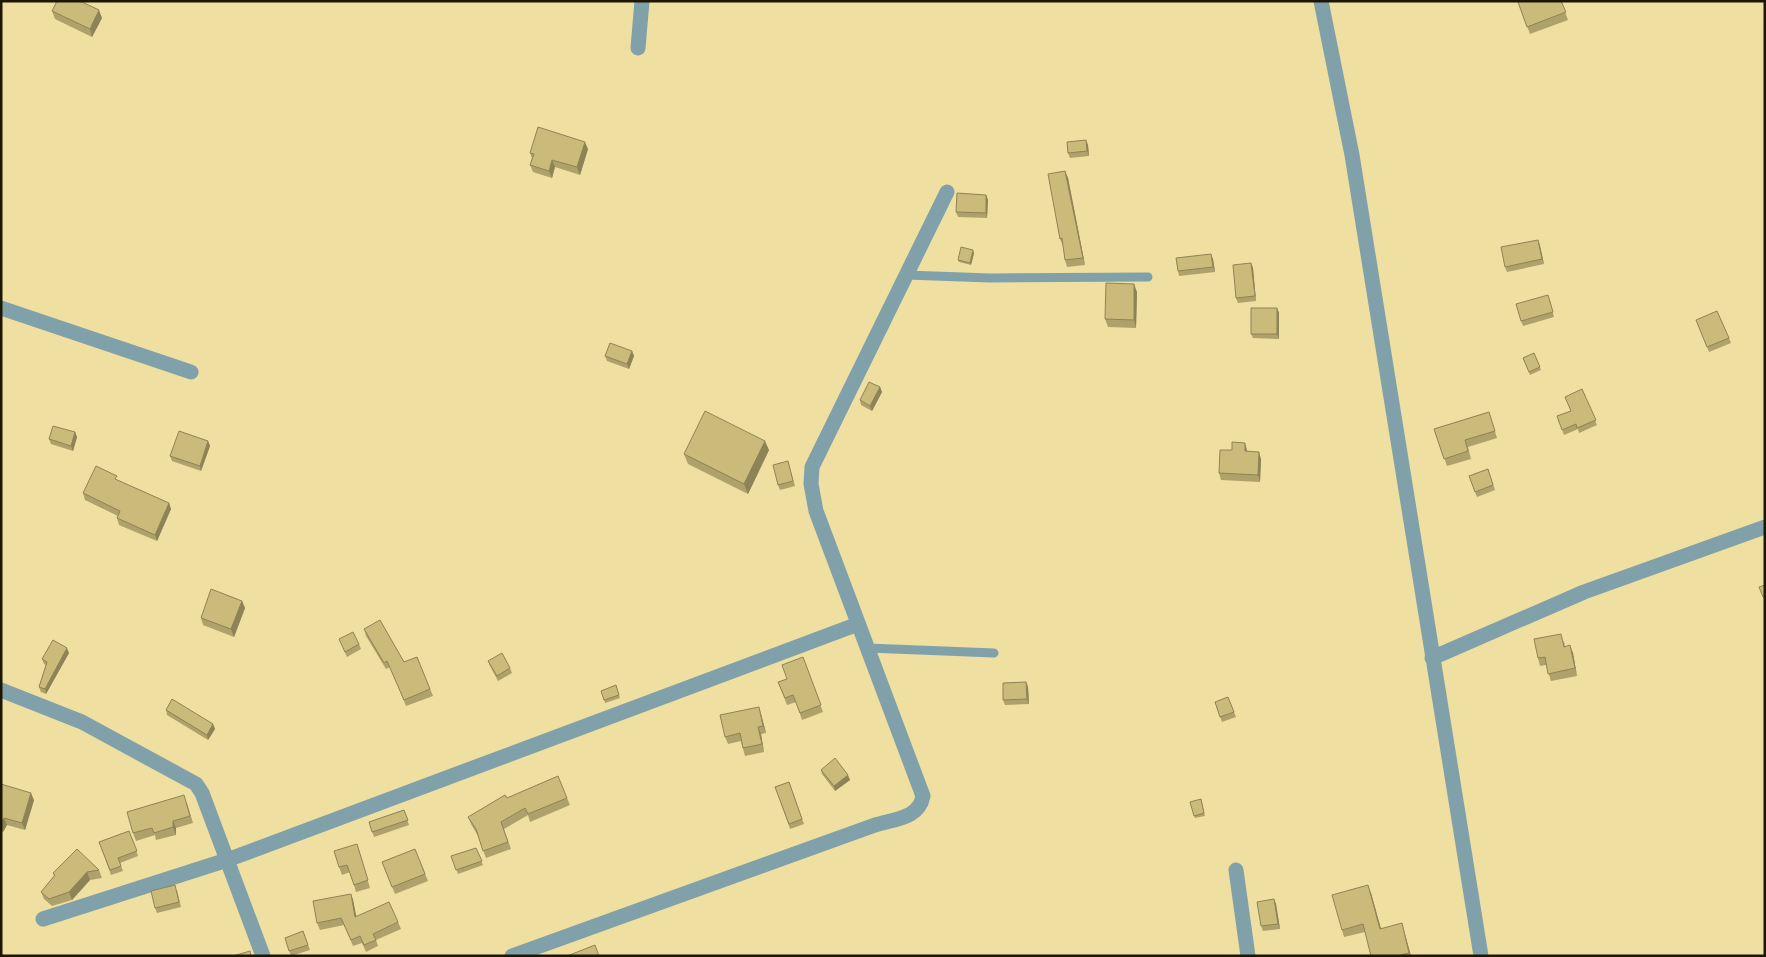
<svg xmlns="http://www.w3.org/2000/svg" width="1766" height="957" viewBox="0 0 1766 957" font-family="'IBM Plex Sans',sans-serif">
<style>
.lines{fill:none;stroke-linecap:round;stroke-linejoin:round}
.lane{stroke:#80a1aa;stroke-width:9}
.street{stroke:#80a1aa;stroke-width:15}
.wall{fill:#afa16a}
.shaded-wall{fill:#8e8356}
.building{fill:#cbbb7b;stroke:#8e8356}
</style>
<rect width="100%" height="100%" fill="#efdfa1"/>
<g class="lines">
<path class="lane" d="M906 275 990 278 1148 277
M868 648 994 653"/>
<path class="street" d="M1321 1 1352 155 1481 956
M638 48 642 1
M1 308 191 372
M1432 658 1584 592 1765 527
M1 690 82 722 196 784 202 793 263 956
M1236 870 1248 956
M43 919 227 860 858 624
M512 956 875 825C894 819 919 819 923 796L816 511 811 484 812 467 947 192"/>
</g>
<path class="wall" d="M1561 1 1568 20 1530 34 1518 2Z
M52 11 102 18 92 37 55 19Z
M1086 140 1088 145 1089 156 1070 158 1068 153Z
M588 149 580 175 555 167 552 178 533 172 530 165 532 158 530 153Z
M1065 171 1068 178 1085 265 1067 267 1065 260 1063 246 1060 239Z
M986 195 988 200 987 218 958 217 956 212Z
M1538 240 1544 264 1507 272 1505 267Z
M974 253 971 265 959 262 958 260Z
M1213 259 1215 272 1179 276 1178 271Z
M1251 263 1253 268 1256 301 1238 303 1236 298Z
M1137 292 1136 328 1108 327 1105 319Z
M1550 300 1554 317 1523 326 1521 321Z
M1277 308 1279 313V339L1253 338 1251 334Z
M1698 325 1729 338 1731 343 1709 352Z
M632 351 634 356 629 369 607 361 605 356Z
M1534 353 1541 370 1530 375 1523 358Z
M880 387 882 392 872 411 861 405 860 400Z
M1582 389 1597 425 1579 433 1578 429 1564 435 1557 416 1570 411Z
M1489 412 1497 438 1468 447 1471 459 1447 466 1434 429Z
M75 432 77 437 73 451 51 444 49 439Z
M208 441 210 446 201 471 172 461 170 456Z
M769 450 748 494 688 464 684 454Z
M1247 451 1261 459 1260 482 1221 480 1219 473Z
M788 461 795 486 780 490 778 485Z
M1488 469 1495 490 1477 497 1469 476Z
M119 481 169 503 171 509 157 541 119 525 117 518 118 516 85 500 83 493Z
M242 601 245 608 234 637 203 625 201 618Z
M364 629 404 662 417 657 433 696 406 706 390 667 386 669 366 636Z
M339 639 359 644 361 649 347 657Z
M1564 641 1565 646 1573 653 1577 676 1551 681 1546 665 1540 666 1538 658Z
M69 653 46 694 41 692 39 687 46 665 44 664 42 659Z
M803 657 823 712 802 720 796 702 787 705 778 682 787 679Z
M488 661 510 668 512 673 498 681 490 666Z
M1026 682 1028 687 1029 704 1005 705 1003 700Z
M616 685 620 698 605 703 601 691Z
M1228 697 1236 717 1222 722 1215 702Z
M166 710 213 724 215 729 208 740 167 715Z
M761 714 766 733 761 734 764 752 745 756 741 741 728 744 725 737Z
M821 770 850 780 835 791 822 774Z
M789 782 804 824 790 829 775 787Z
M1 784 34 800 25 830 7 825 3 832 1 831Z
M507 798H567L570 805 530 822 528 815 504 829 511 849 486 858 478 836 471 824 468 817Z
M1201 799 1205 816 1195 818 1194 816Z
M187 803 193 823 176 828V835L156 840 155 835 136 841 133 833Z
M404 810 409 825 374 837 369 822Z
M129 831 138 856 120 863 123 871 111 875 99 842Z
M357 844 370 888 356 892 350 872 342 875 339 867Z
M476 848 483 865 458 874 451 856Z
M415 849 428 881 395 894 382 862Z
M99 870 102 878 90 880 72 900 52 906 44 899 41 892 54 876 53 873Z
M177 890 181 907 157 913 155 908Z
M1371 893 1381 929 1402 923 1411 956H1371L1365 932 1344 937 1342 930Z
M351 894 353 900 356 917 398 922 401 929 376 940 378 946 366 952 362 943 353 946 344 925 320 930 317 923Z
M1274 899 1276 904 1280 929 1263 931 1261 926Z
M303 931 310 950 291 956 285 938Z"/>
<path class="shaded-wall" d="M99 10 102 18 92 37 90 29Z
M1086 140 1088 145 1089 156 1087 151Z
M585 142 588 149 580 175 577 167Z
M552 160 555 167 552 178 549 171Z
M1065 171 1068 178 1085 265 1083 258Z
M986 195 988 200 987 218 986 213Z
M1538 240 1540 245 1544 264 1542 259Z
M973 250 974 253 971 265 970 263Z
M1211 254 1213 259 1215 272 1213 267Z
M1251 263 1253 268 1256 301 1255 296Z
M1134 284 1137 292 1136 328 1134 320Z
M1277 308 1279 313V339L1277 334Z
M632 351 634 356 629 369 627 364Z
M880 387 882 392 872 411 870 406Z
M75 432 77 437 73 451 71 446Z
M208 441 210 446 201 471 200 466Z
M765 441 769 450 748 494 744 484Z
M1245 443 1247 450V458L1245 451Z
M1259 452 1261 459 1260 482 1258 475Z
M169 503 171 509 157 541 155 535Z
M242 601 245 608 234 637 231 629Z
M1570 645 1573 653 1577 676 1575 668Z
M67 648 69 653 46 694 45 689Z
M1026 682 1028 687 1029 704 1027 699Z
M759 707 761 714 766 733 763 726Z
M213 724 215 729 208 740 207 735Z
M758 727 761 734 764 752 762 744Z
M848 775 850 780 835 791 834 786Z
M31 793 34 800 25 830 22 823Z
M4 818 7 825 3 832 1 827V823Z
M173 821 176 828V835L173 827Z
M87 872 90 880 72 900 69 892Z
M1368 885 1371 893 1383 936 1380 929Z
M351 894 353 900 358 924 355 917Z
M1274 899 1276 904 1280 929 1278 924Z
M1402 923 1404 931 1411 956 1409 953Z"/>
<path class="building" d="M57 1H80L99 10 90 29 52 11Z
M1521 1H1561L1566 12 1527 27 1518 2Z
M538 127 585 142 577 167 552 160 549 171 530 165 534 154 530 153Z
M1086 140 1087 151 1068 153 1067 142Z
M1065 171 1083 258 1065 260 1062 238 1060 239 1048 174Z
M957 193 986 195V213L956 212Z
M1538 240 1542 259 1505 267 1501 247Z
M961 247 973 250 970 263 958 260Z
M1211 254 1213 267 1178 271 1176 258Z
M1251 263 1255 296 1236 298 1233 265Z
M1106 283 1134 284V320L1105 319Z
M1548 295 1553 312 1521 321 1516 304Z
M1251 308H1277V334H1251Z
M1717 311 1729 338 1707 347 1696 320Z
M610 343 632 351 627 364 605 356Z
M1534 353 1540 367 1529 372 1523 358Z
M869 382 880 387 870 406 860 400Z
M1582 389 1596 420 1577 428 1576 424 1562 430 1557 416 1571 411 1565 397Z
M705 411 765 441 744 484 684 454Z
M1489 412 1495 431 1465 440 1468 451 1444 459 1434 429Z
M53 426 75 432 71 446 49 439Z
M179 431 208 441 200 466 170 456Z
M1232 442 1245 443V451L1259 452 1258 475 1219 473 1220 450H1232Z
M788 461 793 481 778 485 773 465Z
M96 466 117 476 115 479 169 503 155 535 117 518 120 511 83 493Z
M1488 469 1493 485 1475 492 1469 476Z
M1765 585V597H1763L1759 587Z
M211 589 242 601 231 629 201 618Z
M380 620 404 662 417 657 430 689 404 700 387 661 384 663 364 629Z
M353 632 359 644 345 652 339 639Z
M1561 634 1564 647 1570 645 1575 668 1548 674 1545 657 1538 658 1534 639Z
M53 640 67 648 45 689 39 687 47 662 42 659Z
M502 653 510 668 497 676 488 661Z
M803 657 821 705 800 713 793 695 785 698 778 682 787 679 782 665Z
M1026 682 1027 699 1003 700V683Z
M616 685 619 695 604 700 601 691Z
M1228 697 1234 712 1220 717 1215 702Z
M172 699 213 724 207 735 166 710Z
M759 707 763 726 758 727 762 744 743 748 740 733 725 737 720 715Z
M835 758 848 775 834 786 821 770Z
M558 776 567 798 528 814 525 808 501 822 508 842 483 851 476 829 468 817 505 795 507 798Z
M789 782 802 819 789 824 775 787Z
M1 784 31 793 22 823 4 818 1 823Z
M184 795 190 816 173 821V827L154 833 152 828 133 833 127 812Z
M1201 799 1204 813 1194 816 1190 802Z
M404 810 408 820 372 832 369 822Z
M129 831 137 851 118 858 121 866 110 870 99 842Z
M357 844 368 880 354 885 347 865 339 867 334 851Z
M476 848 482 861 456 870 451 856Z
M77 849 99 870 87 872 69 892 49 899 41 892 55 875 53 873Z
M415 849 425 874 392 887 382 862Z
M175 885 179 902 155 908 151 891Z
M1368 885 1380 929 1402 923 1409 953 1396 956H1371L1363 924 1342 930 1332 895Z
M351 894 355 917 389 902 398 922 373 934 376 940 364 945 360 936 351 940 341 918 317 923 313 901Z
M1274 899 1278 924 1261 926 1257 902Z
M303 931 308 945 289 951 285 938Z
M595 945 599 956H567Z
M250 951 251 956H233Z"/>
<rect width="1766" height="957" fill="none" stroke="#1c1600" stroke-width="5"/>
</svg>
